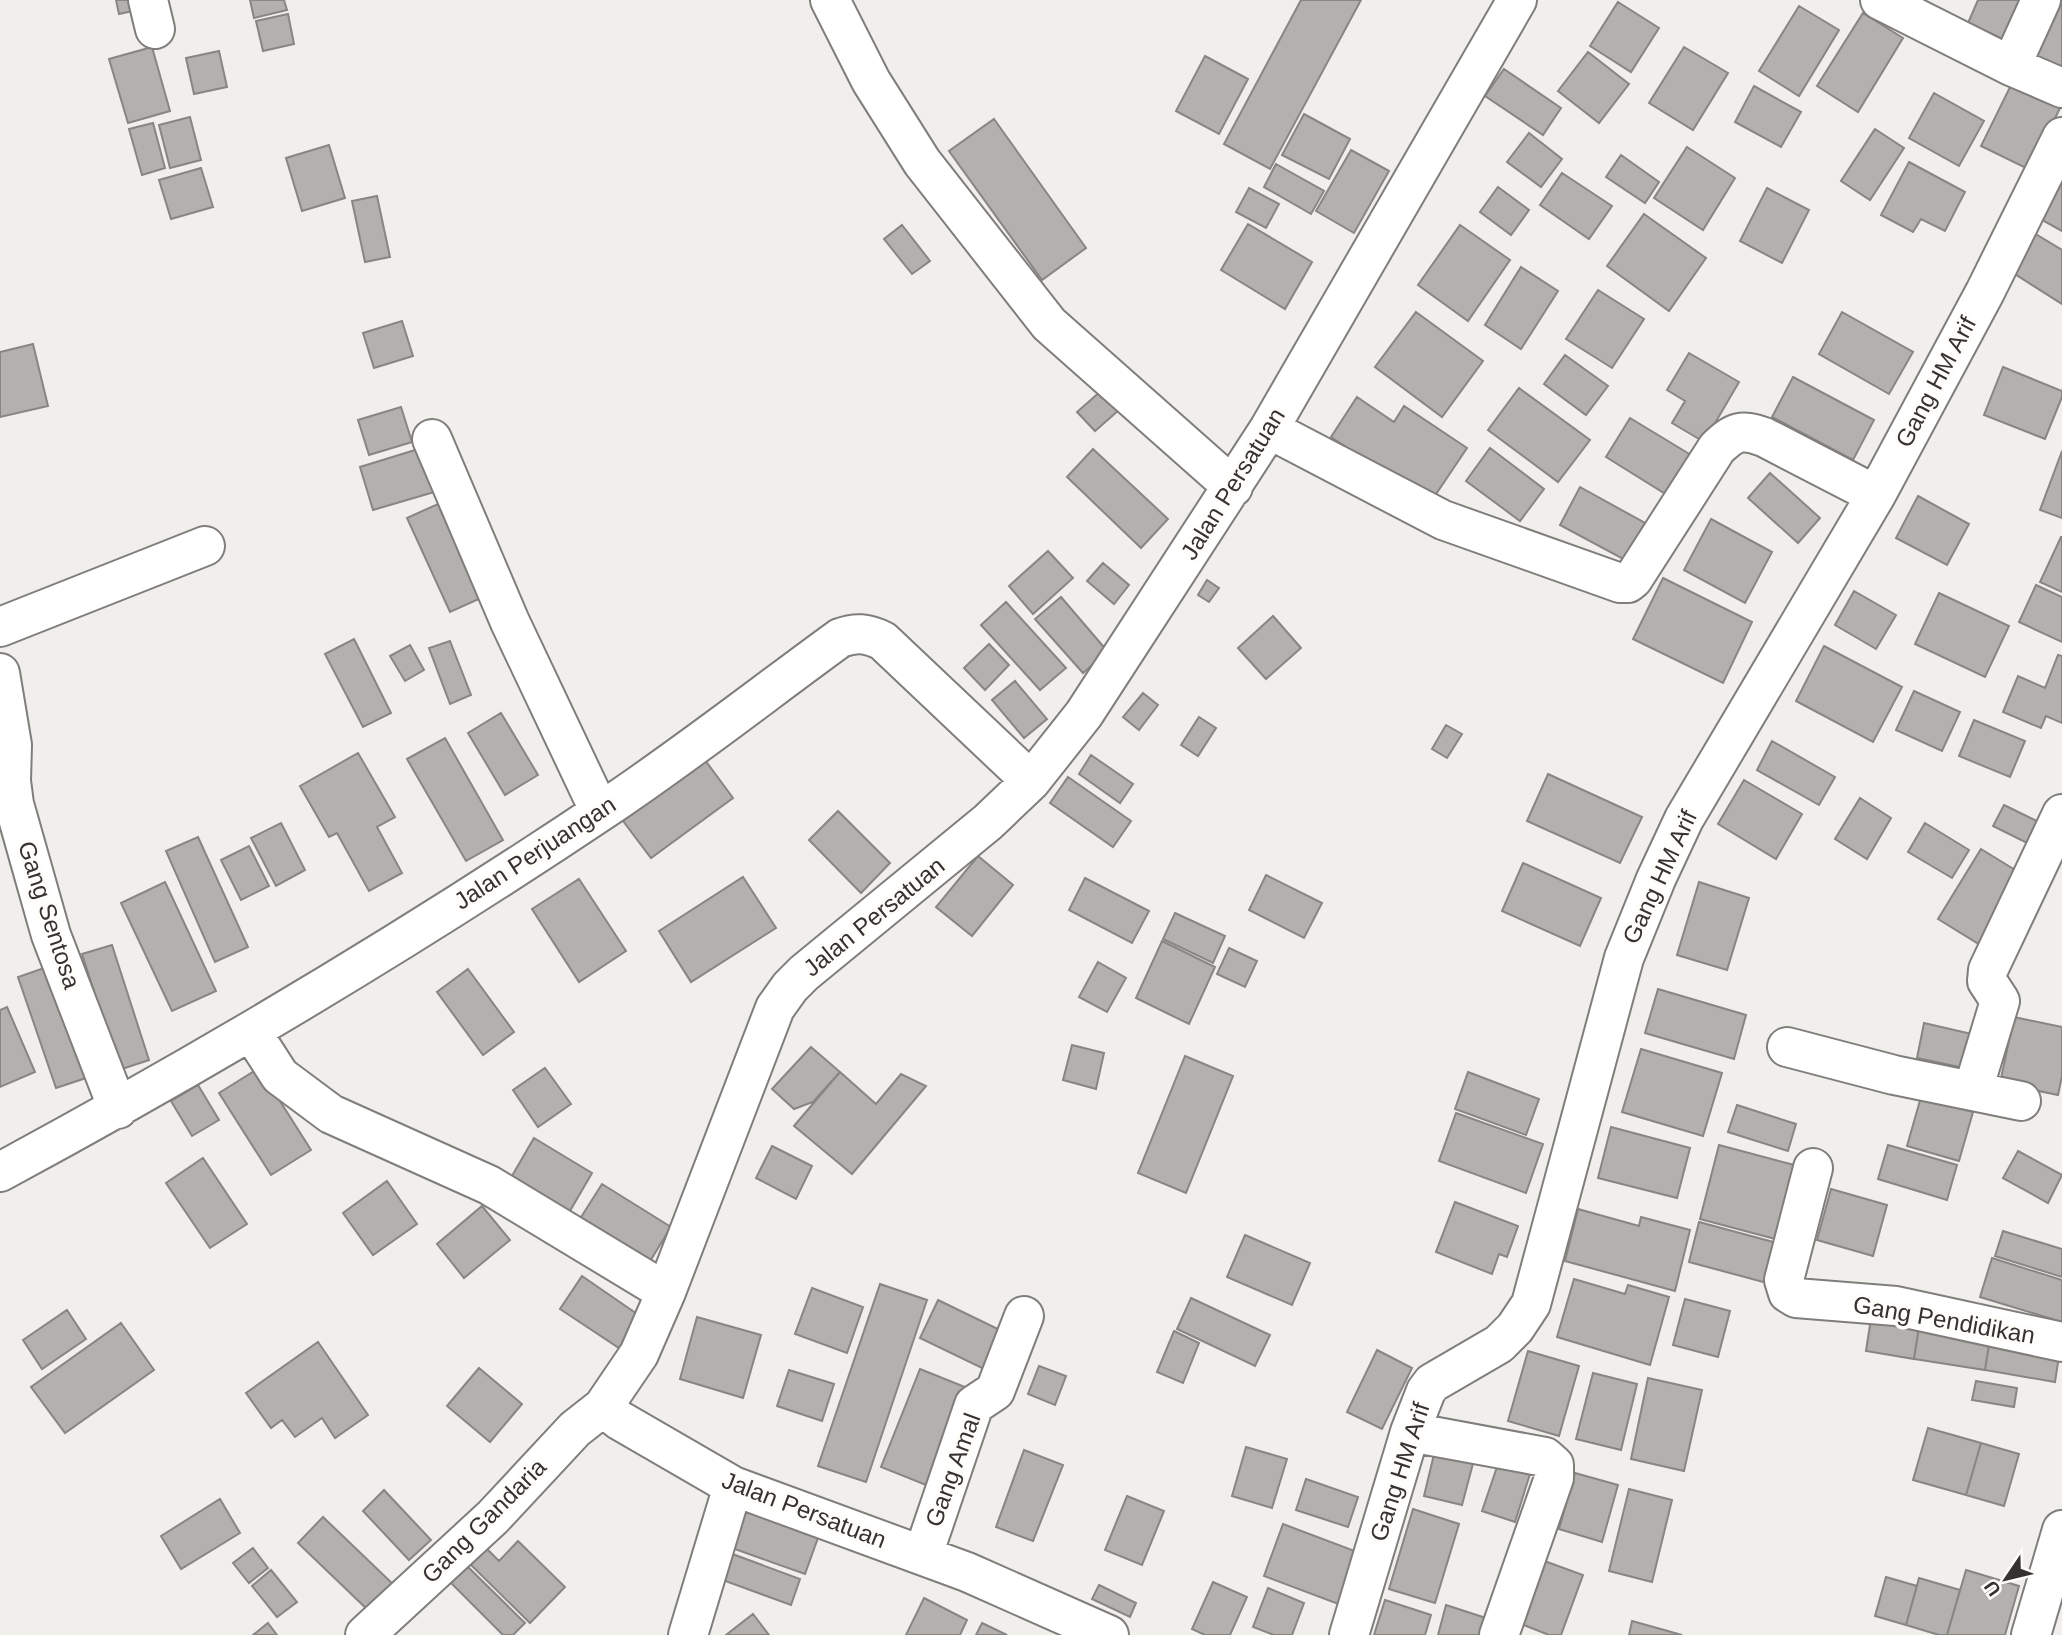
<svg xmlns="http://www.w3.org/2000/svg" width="2062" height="1635" viewBox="0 0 2062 1635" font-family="Arial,sans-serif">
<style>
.building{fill:#b3b0ae;stroke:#888583;stroke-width:2}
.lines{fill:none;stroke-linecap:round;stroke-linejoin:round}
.minor-casing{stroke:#7f7e7b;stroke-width:42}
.minor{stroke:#fff;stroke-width:38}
.labels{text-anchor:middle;stroke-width:7;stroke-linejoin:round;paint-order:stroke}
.street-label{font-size:24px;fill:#343332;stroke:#fffdf9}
</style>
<rect width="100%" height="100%" fill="#f1efec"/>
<path class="building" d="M116 0H140L142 9 119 14Z
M250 0H284L287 10 254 18Z
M1301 0H1361L1270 169 1224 144Z
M1978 0H2029L2009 42 1968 23Z
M2051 0H2062V70L2026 52Z
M1618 2 1659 28 1631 72 1590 46Z
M1799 6 1839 30 1799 96 1759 71Z
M1863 13 1903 38 1858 112 1817 86Z
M288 14 294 44 263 51 256 21Z
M152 47 170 111 128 123 109 59Z
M1684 47 1728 73 1693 130 1649 103Z
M219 51 227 87 194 94 186 58Z
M1588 52 1629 84 1599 123 1558 91Z
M1205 56 1248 79 1219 134 1176 111Z
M1504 69 1561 108 1543 135 1485 96Z
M2012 83 2060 108 2030 170 1981 146Z
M1754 86 1801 112 1781 147 1735 122Z
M1934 93 1984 121 1959 166 1909 138Z
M1304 114 1350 139 1329 179 1282 155Z
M190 117 201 160 170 168 159 125Z
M994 119 1086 248 1042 280 949 151Z
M153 123 165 168 142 175 129 129Z
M1875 129 1904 148 1870 200 1841 181Z
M1529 133 1562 159 1541 187 1507 162Z
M329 145 345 198 302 211 286 158Z
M1687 147 1735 178 1703 230 1654 198Z
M1351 150 1389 171 1354 233 1316 211Z
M1621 155 1659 182 1645 203 1606 177Z
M1909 162 1965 192 1945 231 1921 219 1913 232 1881 215Z
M2062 163V231L2033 215Z
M1276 164 1324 191 1311 214 1264 187Z
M201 168 213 207 171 219 159 180Z
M1562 173 1612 206 1589 239 1540 205Z
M1498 187 1529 210 1511 235 1480 212Z
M1249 188 1279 204 1266 228 1236 212Z
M1767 188 1809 210 1782 263 1740 241Z
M377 196 390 257 365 262 352 201Z
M1644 214 1706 258 1669 311 1607 266Z
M1248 224 1312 262 1285 309 1221 270Z
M902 225 930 261 912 274 884 239Z
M1460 225 1510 260 1468 321 1418 285Z
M2034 233 2062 250V304L2010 271Z
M1521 267 1558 291 1521 349 1485 325Z
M1598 290 1644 319 1612 368 1566 339Z
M1416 312 1483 361 1442 417 1375 367Z
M1842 312 1913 352 1889 394 1819 354Z
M402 321 413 356 374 368 363 333Z
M33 344 48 406 0 417V352Z
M1689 353 1739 382 1704 442 1672 423 1685 401 1667 390Z
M1565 355 1608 386 1586 415 1544 384Z
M2003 367 2062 391V397L2045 439 1984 415Z
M1793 377 1874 420 1853 460 1772 417Z
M1519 388 1590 440 1558 482 1488 430Z
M1101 391 1119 410 1095 431 1077 412Z
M1357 397 1394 422 1404 406 1467 448 1430 503 1331 437Z
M401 407 412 442 369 455 358 420Z
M1630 418 1696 458 1672 498 1606 457Z
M428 446 441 490 373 510 360 467Z
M1490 448 1544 489 1520 521 1466 481Z
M1093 449 1168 519 1141 548 1067 477Z
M2062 451V518L2040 510Z
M1770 473 1820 518 1798 543 1748 498Z
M1580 487 1645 523 1625 560 1560 525Z
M1918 496 1969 524 1947 565 1896 538Z
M438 504 481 598 450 612 407 518Z
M1711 519 1772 552 1745 603 1684 570Z
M2061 537H2062V592L2040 582Z
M1048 551 1073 578 1033 614 1009 586Z
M1103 563 1129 585 1114 604 1087 581Z
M1663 578 1752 622 1723 683 1633 639Z
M1207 580 1219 588 1209 602 1198 595Z
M2036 585 2062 597V642L2019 622Z
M1854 591 1896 615 1876 649 1835 625Z
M1939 593 2009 626 1985 677 1915 644Z
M1061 597 1108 652 1083 673 1035 619Z
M1006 602 1066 668 1040 690 981 625Z
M1273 616 1301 648 1266 679 1238 648Z
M354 639 391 713 363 727 325 654Z
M450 641 471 695 450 704 429 648Z
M989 644 1009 665 985 690 964 668Z
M410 645 424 670 405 681 390 656Z
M1824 646 1902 687 1873 742 1796 701Z
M2058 655 2062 656V723L2046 716 2041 728 2003 712 2018 676 2045 688Z
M1015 681 1047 719 1024 738 992 700Z
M1914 691 1960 712 1942 751 1896 730Z
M1143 693 1158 705 1139 730 1123 717Z
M501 713 538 775 505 795 468 733Z
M1199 717 1216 728 1198 756 1181 745Z
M1974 720 2025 741 2010 777 1959 756Z
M1446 725 1462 734 1447 758 1432 749Z
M445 738 503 840 466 861 407 759Z
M1772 741 1835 777 1819 805 1757 770Z
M358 753 395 817 377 827 402 873 369 891 337 833 329 837 300 786Z
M1091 755 1133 784 1120 803 1079 774Z
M705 760 733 798 651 858 623 821Z
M1548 774 1642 817 1620 863 1527 821Z
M1068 777 1131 821 1113 847 1050 803Z
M1744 780 1802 814 1776 859 1718 824Z
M1860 798 1891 818 1867 859 1835 839Z
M2004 805 2043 824 2033 846 1993 826Z
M838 811 890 863 861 893 809 840Z
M281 823 305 870 276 886 251 838Z
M1925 823 1969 850 1952 878 1908 852Z
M198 837 248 947 215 962 166 851Z
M249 846 269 886 241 900 221 860Z
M1981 849 2025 876 1982 946 1938 919Z
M978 856 1013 885 972 936 936 907Z
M1523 863 1601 898 1580 946 1502 911Z
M1266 875 1322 903 1304 938 1249 910Z
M743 877 776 928 691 982 659 931Z
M1085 878 1149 911 1132 943 1069 910Z
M579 879 626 951 579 982 532 909Z
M165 882 216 991 172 1011 121 903Z
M1699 882 1749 898 1727 970 1677 955Z
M1175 913 1225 936 1213 963 1163 939Z
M1162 941 1215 967 1189 1024 1136 998Z
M112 945 149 1060 119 1070 82 954Z
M1229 948 1257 961 1245 987 1217 974Z
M1098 962 1126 978 1107 1012 1079 997Z
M47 967 86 1078 56 1088 18 977Z
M468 969 514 1032 483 1055 437 992Z
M1658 989 1746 1015 1734 1059 1645 1033Z
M7 1007 35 1072 0 1087V1010Z
M2014 1017 2062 1027V1076L2058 1095 2000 1083Z
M1924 1023 1976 1035 1969 1069 1917 1058Z
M1072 1045 1104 1053 1096 1089 1063 1080Z
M811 1047 840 1072 813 1102 794 1109 772 1089Z
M1641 1049 1722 1073 1703 1136 1622 1112Z
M1185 1056 1233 1076 1186 1193 1138 1173Z
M259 1068 311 1150 271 1175 219 1093Z
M545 1068 571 1104 538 1127 513 1090Z
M840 1072 876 1104 901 1074 926 1086 852 1174 794 1126Z
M1468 1072 1539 1099 1526 1135 1455 1109Z
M198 1085 219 1120 192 1136 171 1101Z
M1921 1097 1973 1112 1959 1161 1907 1146Z
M1737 1105 1796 1124 1788 1151 1728 1132Z
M1456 1113 1543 1144 1526 1193 1439 1161Z
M1611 1127 1690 1148 1677 1198 1598 1178Z
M534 1138 592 1173 567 1216 509 1181Z
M1719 1145 1798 1166 1779 1240 1700 1219Z
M1888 1145 1957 1165 1947 1200 1878 1179Z
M772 1146 812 1166 796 1199 756 1178Z
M2018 1151 2062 1175 2048 1203 2003 1178Z
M203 1158 247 1224 210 1248 166 1183Z
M387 1181 417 1224 373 1255 343 1213Z
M602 1184 671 1227 647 1266 578 1222Z
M1831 1189 1887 1205 1873 1256 1817 1240Z
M1455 1202 1518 1226 1507 1257 1499 1254 1492 1274 1436 1252Z
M482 1206 510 1240 464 1278 437 1244Z
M1578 1209 1639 1226 1641 1217 1690 1230 1675 1291 1565 1261Z
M1699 1222 1777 1243 1767 1283 1689 1262Z
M2003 1231 2062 1249V1277L1995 1256Z
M1245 1235 1310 1263 1292 1305 1227 1277Z
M1992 1258 2062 1280V1322L1980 1297Z
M582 1276 640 1316 619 1348 560 1309Z
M1574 1279 1625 1294 1628 1285 1669 1297 1650 1365 1557 1337Z
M880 1284 927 1300 866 1482 818 1466Z
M812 1288 863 1307 847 1353 795 1334Z
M1191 1298 1270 1335 1255 1366 1177 1329Z
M1685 1299 1730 1311 1718 1357 1673 1345Z
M938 1300 1004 1332 986 1370 920 1338Z
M67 1310 86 1339 42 1369 23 1340Z
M1872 1312 1920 1320 1914 1359 1866 1351Z
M697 1317 761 1335 743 1398 680 1379Z
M1920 1320 1991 1332 1985 1370 1914 1359Z
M121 1323 154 1370 65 1433 31 1387Z
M1174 1331 1199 1343 1183 1383 1157 1372Z
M1991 1332 2061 1343 2055 1382 1985 1370Z
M318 1342 368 1415 335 1438 322 1418 295 1437 282 1420 271 1428 246 1393Z
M1377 1350 1412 1368 1382 1429 1347 1412Z
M1528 1351 1579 1366 1559 1436 1508 1421Z
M1039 1366 1066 1376 1055 1405 1028 1394Z
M479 1368 522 1404 490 1442 447 1406Z
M920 1369 965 1387 926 1485 881 1467Z
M789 1370 834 1384 822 1421 777 1406Z
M1593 1373 1637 1384 1621 1450 1576 1439Z
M1648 1378 1702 1390 1684 1471 1631 1459Z
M1976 1381 2017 1388 2014 1407 1972 1400Z
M1928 1428 1981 1443 1966 1495 1913 1480Z
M1981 1443 2019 1454 2004 1506 1966 1495Z
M1436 1446 1475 1456 1462 1505 1424 1496Z
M1246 1447 1287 1459 1272 1508 1232 1496Z
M1024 1450 1063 1465 1033 1541 996 1527Z
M1498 1464 1530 1474 1515 1522 1482 1511Z
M1575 1473 1618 1485 1602 1542 1559 1529Z
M1306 1479 1358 1497 1348 1527 1296 1510Z
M1629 1489 1672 1500 1652 1582 1609 1571Z
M384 1490 431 1540 409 1560 363 1511Z
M1127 1496 1164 1511 1142 1565 1105 1550Z
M220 1499 240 1533 181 1569 161 1536Z
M742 1508 819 1535 805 1574 729 1547Z
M1413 1509 1459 1524 1435 1603 1389 1589Z
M323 1517 396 1587 371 1613 298 1543Z
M1283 1524 1360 1553 1341 1605 1264 1576Z
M518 1541 565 1587 530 1623 464 1558 480 1542 499 1561Z
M253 1548 268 1568 249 1583 233 1563Z
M727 1552 800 1579 791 1605 717 1578Z
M1539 1559 1583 1575 1561 1635H1549L1516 1622Z
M467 1566 525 1623 513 1635H503L451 1583Z
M271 1570 297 1602 277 1617 252 1586Z
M1966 1570 2019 1586 2005 1635H1947Z
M1886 1577 1917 1586 1906 1625 1875 1616Z
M1919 1578 1960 1590 1947 1635H1939L1906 1625Z
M1213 1582 1247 1597 1230 1635H1205L1192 1629Z
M1099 1585 1136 1603 1130 1617 1092 1599Z
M1268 1588 1304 1603 1292 1635H1274L1253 1627Z
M924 1598 967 1620 960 1635H906Z
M1385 1600 1431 1615 1425 1635H1374Z
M1446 1605 1495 1621 1491 1635H1438Z
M753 1614 769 1635H726Z
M1632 1621 1682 1635H1629Z
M268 1623 277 1635H253Z
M982 1623 1007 1635H976Z"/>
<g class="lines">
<g class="minor-casing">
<path id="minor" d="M148 0 155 29
M830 0 871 81 922 162 1049 324 1233 487
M1880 0 2011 66 2062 88
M2011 66 2041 0
M1269 429 1443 520 1620 583H1628L1633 579 1717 448C1735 431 1741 429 1764 437L1876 495
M432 439 510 622 600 812
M0 627 205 546
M0 673 12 745 11 781 14 804 51 935 118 1109
M251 1031 280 1076 331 1114 489 1185 666 1292
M1787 1047 1894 1075 2021 1101
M1973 1090 2000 1001 1987 981 1988 970 2062 814
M1813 1168 1784 1280 1788 1293 1796 1298 1896 1306 2062 1342
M0 1172C208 1060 412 938 609 806 688 753 763 694 840 638 856 632 867 633 883 641L1031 781
M1410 1432 1545 1457 1554 1465V1478L1499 1635
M923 1555 974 1405 995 1391 1024 1316
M365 1635 493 1517 575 1429 603 1407
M688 1635 733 1486
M1109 1635 967 1572 733 1486 619 1420 603 1407 639 1354 666 1292 775 1008 790 987 804 973 988 822 1031 781 1084 714 1269 429 1517 0
M1349 1635 1410 1432 1426 1391 1432 1383 1499 1344 1515 1328 1531 1304 1624 958 1656 879 1684 819 1876 495 1985 292 2062 137
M2031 1635 2062 1530"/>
</g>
<use href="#minor" class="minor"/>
</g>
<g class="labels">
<g class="street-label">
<text transform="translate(1936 382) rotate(-62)" y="8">Gang HM Arif</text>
<text transform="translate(1233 484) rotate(-58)" y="8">Jalan Persatuan</text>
<text transform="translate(535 853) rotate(-33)" y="8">Jalan Perjuangan</text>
<text transform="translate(1660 877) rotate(-65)" y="8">Gang HM Arif</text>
<text transform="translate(49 915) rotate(72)" y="8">Gang Sentosa</text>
<text transform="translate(874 917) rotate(-39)" y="8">Jalan Persatuan</text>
<text transform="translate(1944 1320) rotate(10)" y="8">Gang Pendidikan</text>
<text transform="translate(953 1470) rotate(-70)" y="8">Gang Amal</text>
<text transform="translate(1400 1472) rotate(-72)" y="8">Gang HM Arif</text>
<text transform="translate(804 1510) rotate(21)" y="8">Jalan Persatuan</text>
<text transform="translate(484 1521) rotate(-45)" y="8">Gang Gandaria</text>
</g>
</g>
<g transform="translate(2006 1579) rotate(235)" stroke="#fffdf9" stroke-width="5" paint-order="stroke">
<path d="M0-5L12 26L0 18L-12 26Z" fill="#343332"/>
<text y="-10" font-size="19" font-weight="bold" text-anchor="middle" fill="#343332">U</text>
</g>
</svg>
